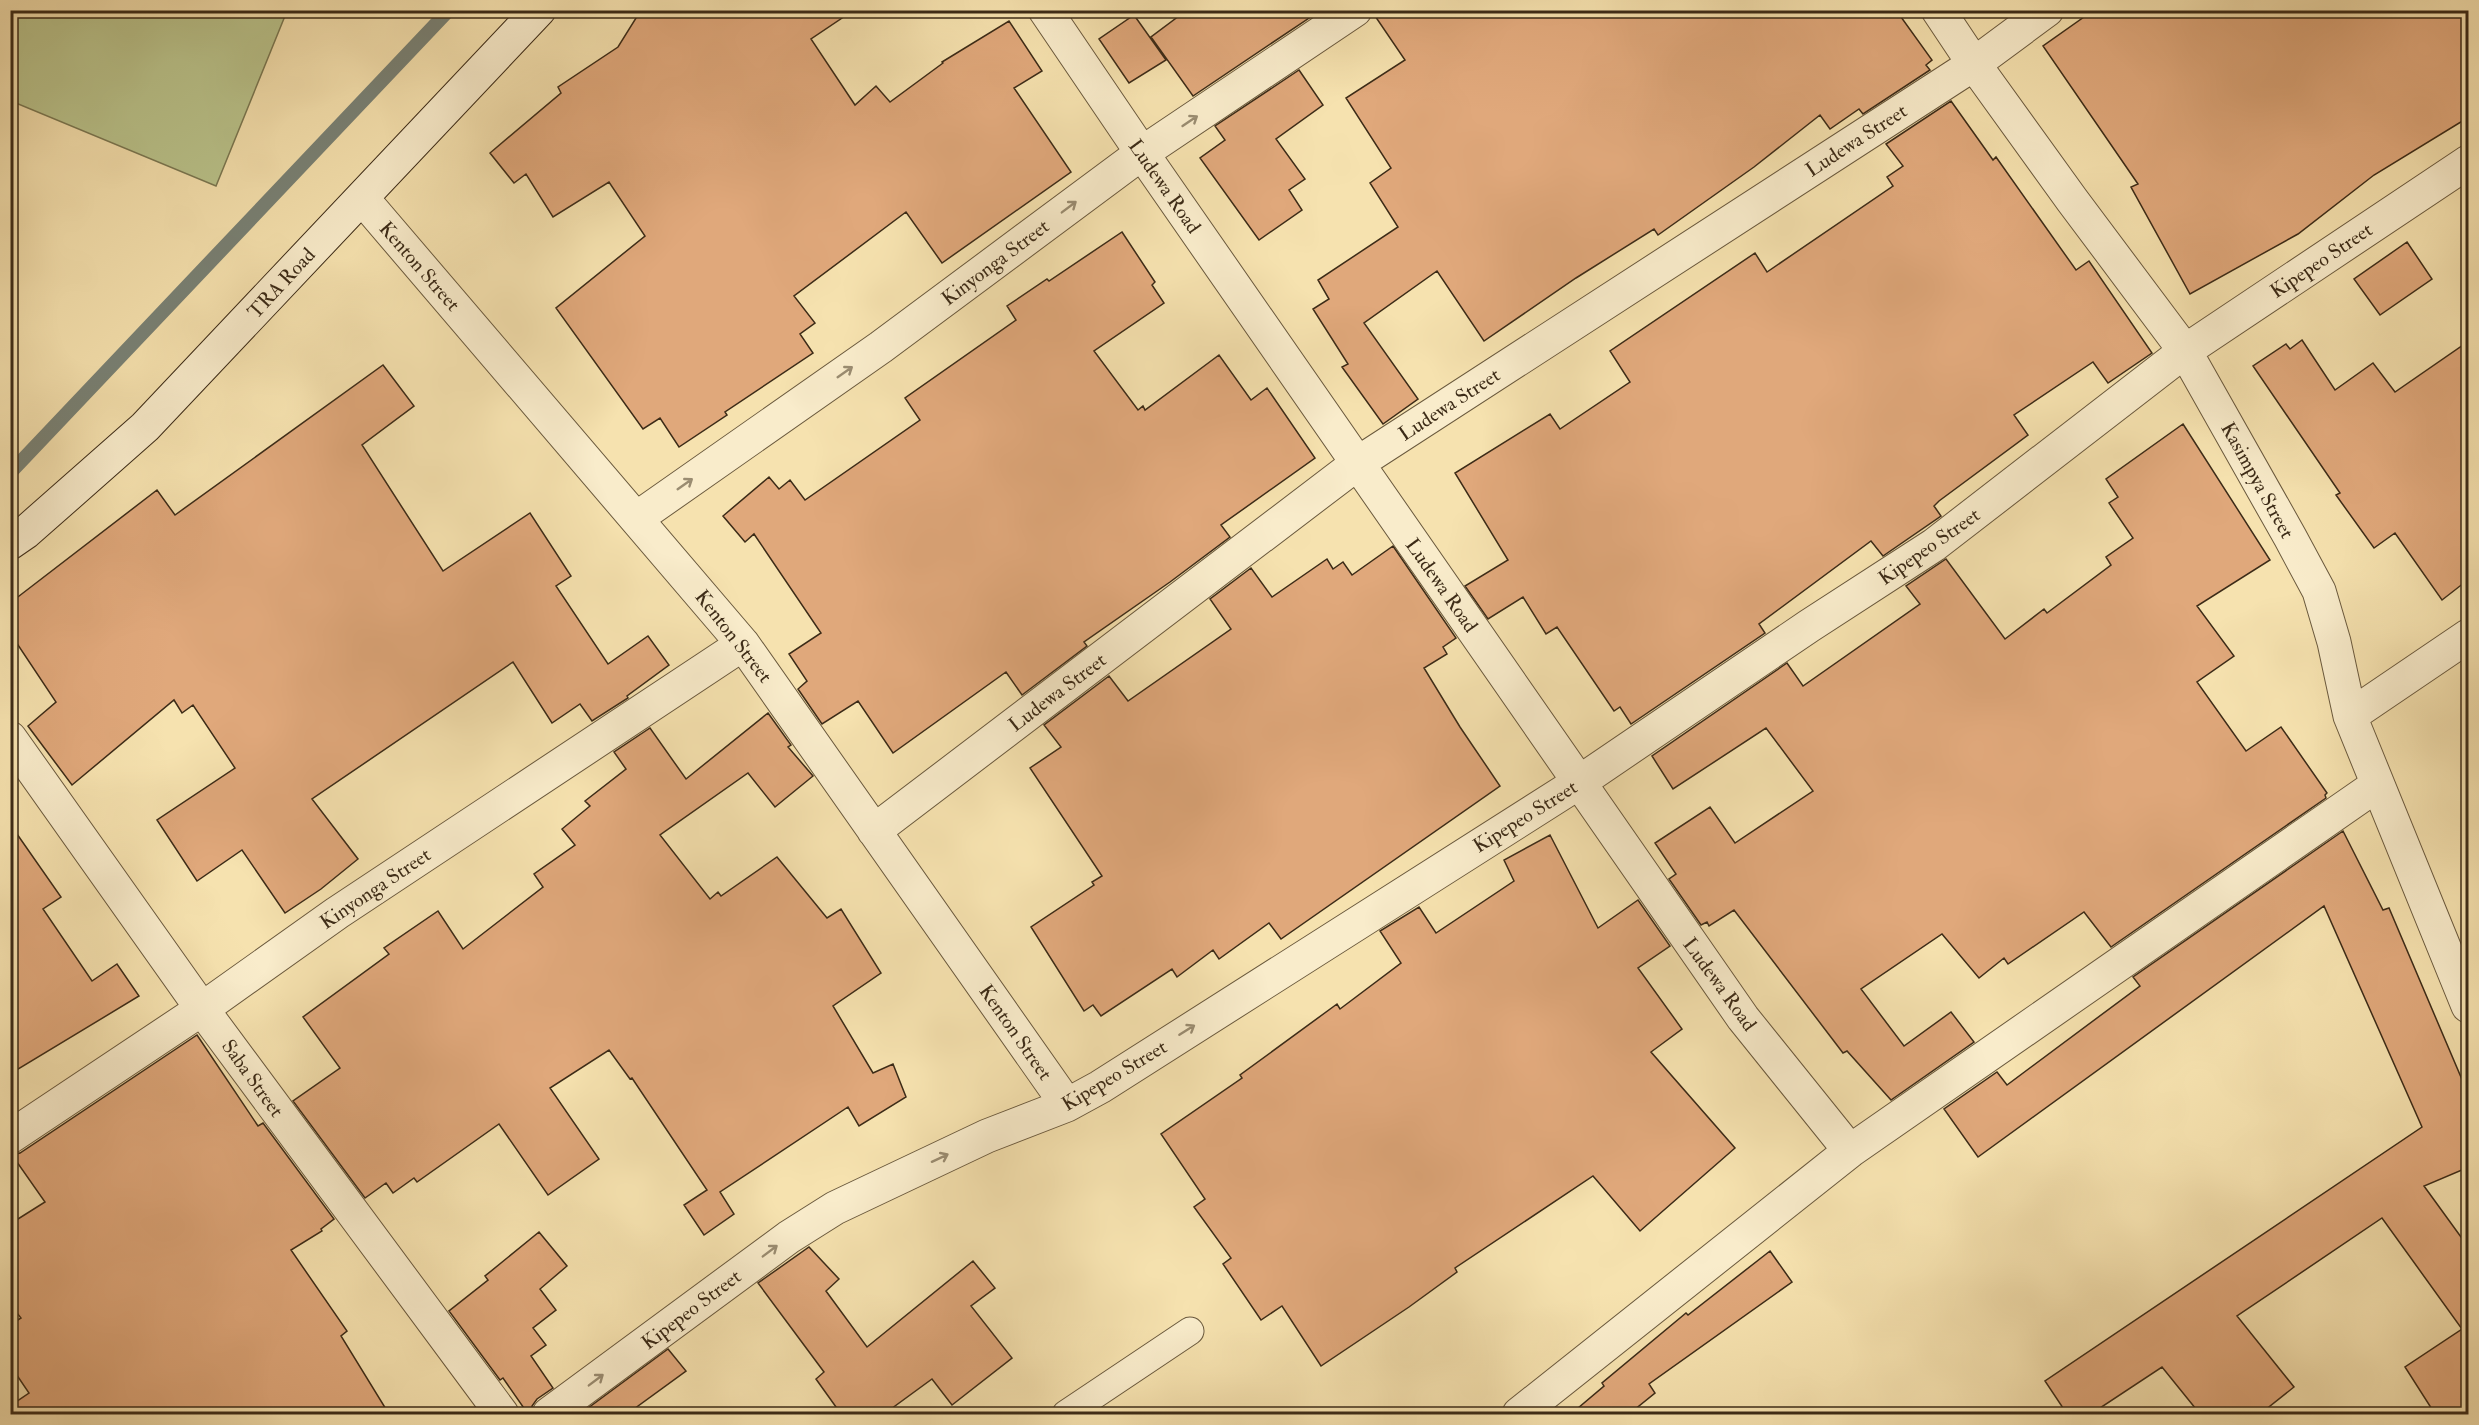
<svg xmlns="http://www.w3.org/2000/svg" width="2479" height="1425" viewBox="0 0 2479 1425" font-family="'IM FELL Double Pica',serif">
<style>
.green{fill:#bac48c;stroke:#7b7852;stroke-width:1.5}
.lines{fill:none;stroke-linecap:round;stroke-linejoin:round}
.stream{stroke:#798276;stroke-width:14}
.building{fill:#e0a87b;stroke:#3c2b17;stroke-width:1.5}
.service-casing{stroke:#6a593d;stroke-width:29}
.minor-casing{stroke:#6a593d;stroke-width:35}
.secondary-casing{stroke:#3c2b17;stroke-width:35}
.service{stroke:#f9eccb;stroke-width:27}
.minor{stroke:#f9eccb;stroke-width:33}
.secondary{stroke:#f9eccb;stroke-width:33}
.oneway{stroke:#9a8c71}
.labels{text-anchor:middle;stroke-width:6;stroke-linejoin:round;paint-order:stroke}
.street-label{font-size:20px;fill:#3c2b17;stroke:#f9eccb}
</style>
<rect width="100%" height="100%" fill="#f6e2af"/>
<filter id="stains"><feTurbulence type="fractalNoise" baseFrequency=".00333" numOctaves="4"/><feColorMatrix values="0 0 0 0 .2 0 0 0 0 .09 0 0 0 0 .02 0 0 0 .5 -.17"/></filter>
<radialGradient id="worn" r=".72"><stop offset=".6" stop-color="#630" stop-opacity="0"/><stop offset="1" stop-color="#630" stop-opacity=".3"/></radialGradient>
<path class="green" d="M10 11 11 10 287 11 216 186 11 101Z"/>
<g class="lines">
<path class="stream" d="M10 473 449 10"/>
</g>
<path class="building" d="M641 10H854L811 39 855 105 876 86 890 102 943 63 942 62 1009 21 1042 71 1014 88 1071 172 942 263 906 212 794 296 815 323 800 334 813 353 725 412 727 415 679 447 660 418 643 429 556 308 645 236 609 182 553 217 526 174 514 183 490 153 561 93 558 87 618 47Z
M1187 10H1321L1193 96 1151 37Z
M1373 10H1896L1932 60 1926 65 1930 70 1863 114 1859 109 1830 129 1820 115 1754 167 1658 235 1654 229 1576 278 1484 341 1437 271 1364 323 1418 399 1383 424 1342 367 1348 364 1313 309 1329 299 1318 280 1398 227 1370 183 1391 168 1346 98 1405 60 1373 13Z
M2094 10H2469V117L2374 175 2298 234 2190 294 2131 187 2138 184 2043 46Z
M1134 15 1166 60 1129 83 1099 39Z
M1299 70 1323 105 1276 139 1305 179 1289 190 1302 210 1259 240 1200 158 1225 140 1215 126Z
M1951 101 1993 160 1996 157 2076 270 2089 261 2152 353 2108 383 2093 362 2014 415 2028 435 1939 501 1934 506 1941 516 1883 556 1871 541 1759 624 1765 633 1631 724 1620 707 1614 711 1557 627 1546 634 1523 597 1488 619 1465 586 1508 560 1455 473 1550 414 1560 429 1630 382 1610 351 1755 253 1767 272 1893 186 1887 177 1903 166 1886 144Z
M1122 232 1155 282 1152 285 1164 303 1094 351 1138 410 1143 406 1145 410 1219 355 1251 400 1267 388 1315 458 1221 525 1230 537 1170 582 1084 642 1087 646 1022 695 1006 672 893 753 858 701 822 724 798 689 807 681 789 654 821 633 754 534 745 542 723 516 769 477 779 489 790 480 805 500 920 420 905 398 1016 320 1007 306 1047 279 1049 281Z
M2407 242 2432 279 2380 315 2354 279Z
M2302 340 2335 390 2373 363 2395 392 2469 341V579L2442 600 2395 533 2374 548 2336 495 2340 493 2253 366 2286 344 2290 349Z
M383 365 414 406 362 445 443 571 530 513 571 576 556 586 608 664 648 636 669 665 627 696 628 698 592 721 580 704 552 723 513 662 312 799 358 859 321 889 285 913 242 850 197 881 157 820 235 768 193 705 182 713 174 700 72 785 28 726 56 702 10 633V603L157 490 175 515Z
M2183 424 2270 560 2197 606 2234 656 2197 682 2246 751 2281 727 2327 793 2325 795 2326 798 2111 947 2084 912 2008 964 2004 958 1979 978 1942 934 1861 989 1904 1046 1951 1012 1974 1042 1891 1100 1847 1051 1843 1053 1734 910 1709 926 1707 922 1701 925 1669 879 1676 874 1655 843 1710 807 1735 843 1813 791 1766 728 1673 789 1652 756 1787 663 1803 686 1920 604 1906 586 1946 559 2005 639 2044 609 2047 613 2111 565 2106 557 2133 538 2109 503 2118 497 2106 479Z
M1393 546 1456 638 1443 647 1447 654 1424 668 1460 727 1500 786 1281 939 1269 923 1219 959 1213 950 1177 977 1172 969 1101 1016 1093 1005 1084 1011 1031 927 1094 885 1092 882 1102 876 1030 768 1061 747 1044 725 1109 676 1128 701 1231 629 1210 599 1251 568 1272 597 1327 559 1333 569 1343 562 1352 575Z
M768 713 791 745 788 747 813 776 775 807 748 773 660 835 710 899 718 892 721 896 777 857 827 918 841 909 881 973 833 1006 873 1073 893 1064 906 1097 859 1126 848 1107 720 1192 734 1214 704 1235 684 1205 707 1190 632 1078 630 1079 609 1050 550 1088 599 1159 548 1195 499 1124 417 1182 414 1178 393 1193 386 1183 365 1198 293 1101 340 1068 303 1017 389 954 384 948 438 911 463 949 543 887 534 874 575 845 562 829 590 806 585 801 626 769 614 752 650 728 686 779Z
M10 824 61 897 43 909 92 981 117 964 139 996 10 1074Z
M2343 831 2383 910 2389 908 2469 1096V1167L2424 1186 2469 1248V1414H2435L2405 1367 2462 1329 2382 1218 2237 1316 2294 1387 2260 1414H2200L2162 1367 2091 1414H2067L2045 1381 2422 1127 2324 906 1978 1157 1944 1109 1997 1072 2007 1085 2140 986 2133 977Z
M1550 835 1598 928 1638 900 1670 946 1638 968 1682 1029 1651 1052 1735 1148 1640 1231 1593 1176 1455 1268 1457 1272 1409 1307 1321 1366 1282 1306 1261 1320 1223 1264 1231 1258 1194 1207 1205 1199 1161 1134 1242 1078 1240 1075 1337 1004 1340 1009 1401 963 1380 931 1419 907 1436 933 1514 881 1504 860Z
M197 1035 258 1126 263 1123 334 1219 321 1229 322 1231 291 1250 347 1331 341 1336 389 1414H10V1406L29 1393 10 1365V1325L21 1318 10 1304V1224L45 1202 12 1155 20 1153Z
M539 1232 567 1266 540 1289 556 1310 533 1328 546 1345 531 1356 553 1388 537 1399 532 1406 531 1414H528L503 1378 500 1380 449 1311 488 1280 485 1276Z
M809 1247 839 1279 826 1291 867 1347 973 1261 995 1288 971 1306 1012 1358 952 1405 932 1379 884 1414H841L816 1379 824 1372 758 1283Z
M1770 1251 1792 1282 1649 1384 1655 1393 1629 1414H1571L1604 1386 1602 1383 1686 1313 1688 1315Z
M668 1349 686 1371 627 1414H580Z"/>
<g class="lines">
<g class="service-casing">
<path id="service" d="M1066 1414 1190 1331"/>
</g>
<g class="minor-casing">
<path id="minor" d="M1045 10 1142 153 1743 1018 1850 1151
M1938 10 1974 64 2072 200 2185 351 2290 537 2319 591 2334 642 2350 716 2468 1006
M362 198 743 644 1067 1105
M637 518 881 347 1142 153 1355 10
M2350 716 2468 636
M10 738 202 1009 502 1414
M874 831 1358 463 1974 64 2047 10
M10 1137 202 1009 337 913 743 644
M549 1414 789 1237 835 1208 987 1136 1067 1105 1100 1087 1578 783 1809 626 1934 545 2185 351 2468 162
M1519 1414 1850 1151 2377 785"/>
</g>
<g class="secondary-casing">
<path id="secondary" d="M10 543 26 532 145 427 539 10"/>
</g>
<use href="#service" class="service"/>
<use href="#minor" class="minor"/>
<use href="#secondary" class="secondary"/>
</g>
<defs><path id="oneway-shaft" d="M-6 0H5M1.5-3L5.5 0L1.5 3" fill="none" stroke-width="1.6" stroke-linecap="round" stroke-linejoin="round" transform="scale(1.5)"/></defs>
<g class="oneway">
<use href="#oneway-shaft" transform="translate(1190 121) rotate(-34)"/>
<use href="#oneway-shaft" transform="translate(1069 207) rotate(-37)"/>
<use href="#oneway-shaft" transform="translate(845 372) rotate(-35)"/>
<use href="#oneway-shaft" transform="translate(685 484) rotate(-35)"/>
<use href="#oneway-shaft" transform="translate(1187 1030) rotate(-32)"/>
<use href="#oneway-shaft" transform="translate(940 1158) rotate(-25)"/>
<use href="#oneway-shaft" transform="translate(770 1251) rotate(-37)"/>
<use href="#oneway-shaft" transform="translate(596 1380) rotate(-37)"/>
</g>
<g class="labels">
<g class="street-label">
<text transform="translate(1856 140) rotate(-33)" y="7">Ludewa Street</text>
<text transform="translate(1165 186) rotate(55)" y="7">Ludewa Road</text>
<text transform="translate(2321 260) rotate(-34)" y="7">Kipepeo Street</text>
<text transform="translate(995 262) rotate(-37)" y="7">Kinyonga Street</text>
<text transform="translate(420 266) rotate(49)" y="7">Kenton Street</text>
<text transform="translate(281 283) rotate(-47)" y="7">TRA Road</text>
<text transform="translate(1449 404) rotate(-33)" y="7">Ludewa Street</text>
<text transform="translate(2258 480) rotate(61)" y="7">Kasimpya Street</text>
<text transform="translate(1929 546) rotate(-35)" y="7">Kipepeo Street</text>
<text transform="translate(1442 585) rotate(55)" y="7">Ludewa Road</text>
<text transform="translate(734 636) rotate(52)" y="7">Kenton Street</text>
<text transform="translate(1057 692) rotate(-37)" y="7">Ludewa Street</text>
<text transform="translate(1525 816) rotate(-32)" y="7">Kipepeo Street</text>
<text transform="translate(375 888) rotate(-34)" y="7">Kinyonga Street</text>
<text transform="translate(1720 984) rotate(54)" y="7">Ludewa Road</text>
<text transform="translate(1016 1032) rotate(55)" y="7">Kenton Street</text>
<text transform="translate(1114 1075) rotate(-31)" y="7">Kipepeo Street</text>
<text transform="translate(253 1078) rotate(54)" y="7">Saba Street</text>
<text transform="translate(691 1309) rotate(-37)" y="7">Kipepeo Street</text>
</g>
</g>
<rect width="2479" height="1425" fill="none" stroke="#f6e2af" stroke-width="36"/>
<rect x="12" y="12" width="2455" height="1401" fill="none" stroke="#3c2b17" stroke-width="3"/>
<rect x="18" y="18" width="2443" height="1389" fill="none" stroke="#3c2b17" stroke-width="1.5"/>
<rect width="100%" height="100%" filter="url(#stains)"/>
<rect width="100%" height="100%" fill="url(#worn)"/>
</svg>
